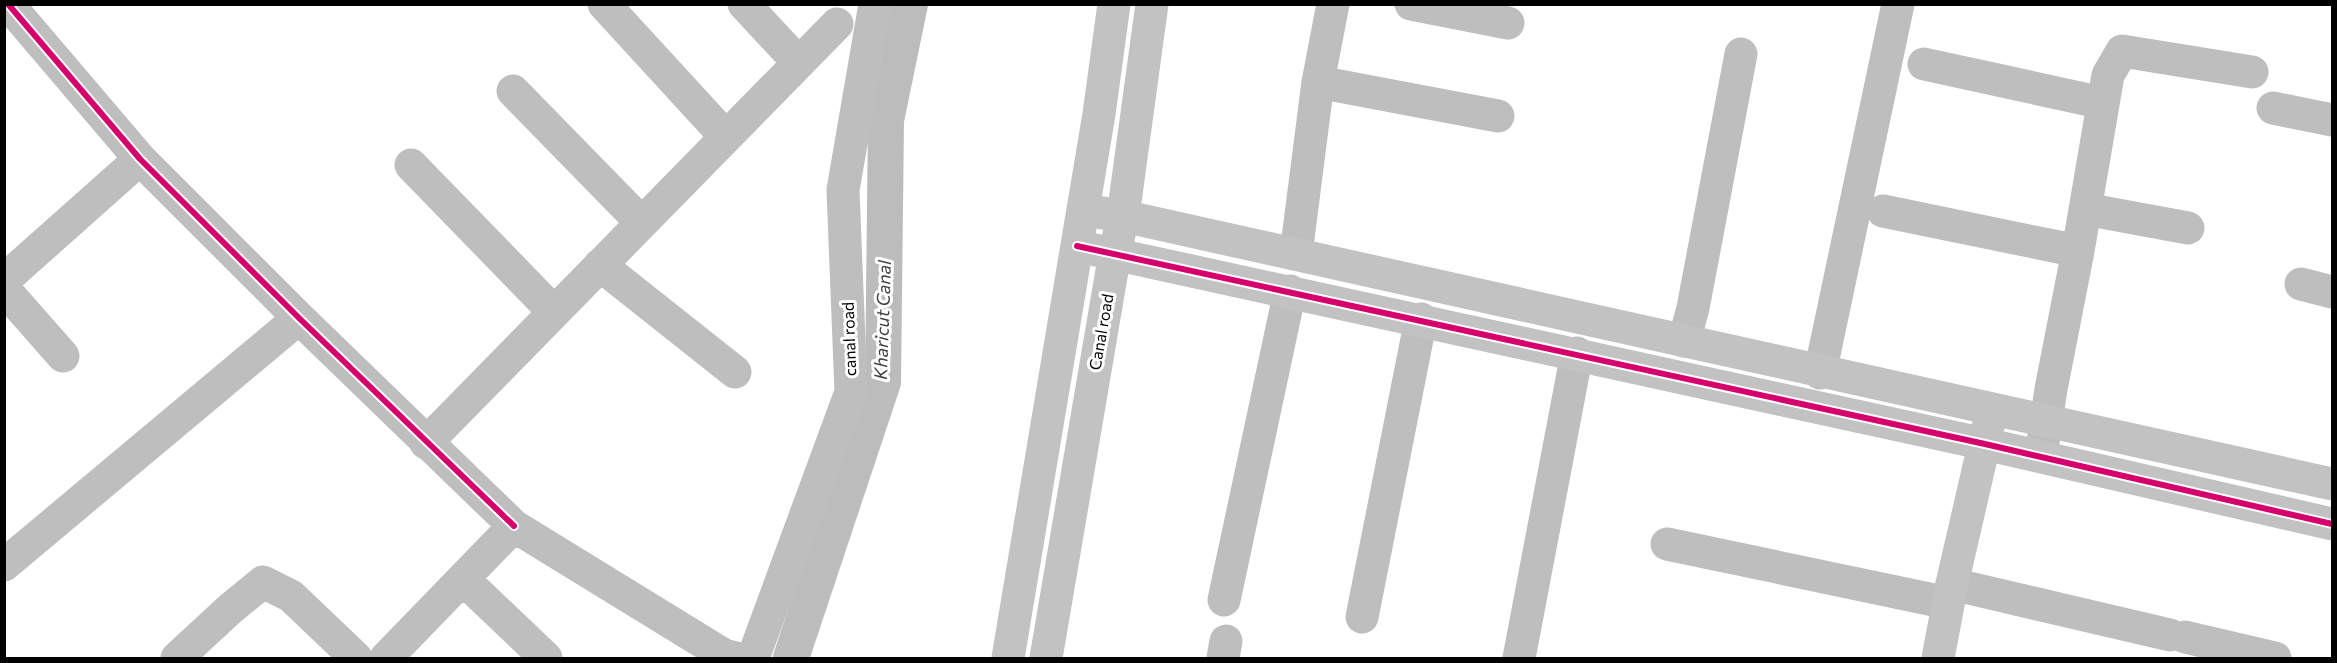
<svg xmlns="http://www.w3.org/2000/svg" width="2337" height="663" viewBox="0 0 2337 663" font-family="Commissioner,sans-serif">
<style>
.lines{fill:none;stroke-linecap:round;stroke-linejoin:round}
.canal{stroke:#bcbcbc;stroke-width:36}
.street{stroke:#bebebe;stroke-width:33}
.secondary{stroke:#c2c2c2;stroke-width:33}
.cycleway-casing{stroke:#fff;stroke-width:10}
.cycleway{stroke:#d6006c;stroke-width:6}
.labels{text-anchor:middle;stroke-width:6;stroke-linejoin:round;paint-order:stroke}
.street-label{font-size:16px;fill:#000;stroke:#fff}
.water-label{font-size:18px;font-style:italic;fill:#414141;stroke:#fff}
</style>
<rect width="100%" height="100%" fill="#fff"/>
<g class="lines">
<path class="canal" d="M791 658 883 382 886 120 910 4"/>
<path class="street" d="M8 4 140 159 299 318 514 526
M604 4 726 137
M744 4 799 63
M1411 4 1508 23
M1924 64 2103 103
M1318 82 1498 116
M513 91 642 223
M2273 108 2332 120
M411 165 554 312
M2085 209 2188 228
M1883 211 2078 251
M1296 254 1318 82 1333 4
M600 265 735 372
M4 280 140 159
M2301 284 2332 292
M4 289 63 356
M1684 341 1693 308 1741 54
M1820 373 1898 4
M426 443 837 24
M2041 456 2051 389 2078 251 2108 75 2122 51 2252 72
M1667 544 1948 603
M4 565 299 318
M464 580 546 658
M1952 584 2170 635
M1224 600 1290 291
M1362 617 1421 319
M2185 637 2275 658
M177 658 230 609 263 582 291 596 356 658
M386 658 514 526 724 655 736 658
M753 658 851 392 843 190 875 4
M1223 658 1226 641
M1519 658 1577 353"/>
<path class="secondary" d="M1083 210 1123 216C1526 304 1929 397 2332 484
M1077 246 1985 444 2332 524
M1008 658 1099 114 1114 4
M1046 658 1115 253 1123 216 1152 4
M1938 658 1952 584 1989 423"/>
<g class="cycleway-casing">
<path id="cycleway" d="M8 4 140 159 299 318 514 526
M1077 246 1985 444 2332 524"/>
</g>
<use href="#cycleway" class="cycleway"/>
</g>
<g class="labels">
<g class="street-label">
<text transform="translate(1101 332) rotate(-80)" y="6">Canal road</text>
<text transform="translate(849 339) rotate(-92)" y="6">canal road</text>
</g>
<g class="water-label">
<text transform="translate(883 320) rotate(-88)" y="6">Kharicut Canal</text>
</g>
</g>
<rect width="2337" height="663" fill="none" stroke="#000000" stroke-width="12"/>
</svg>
